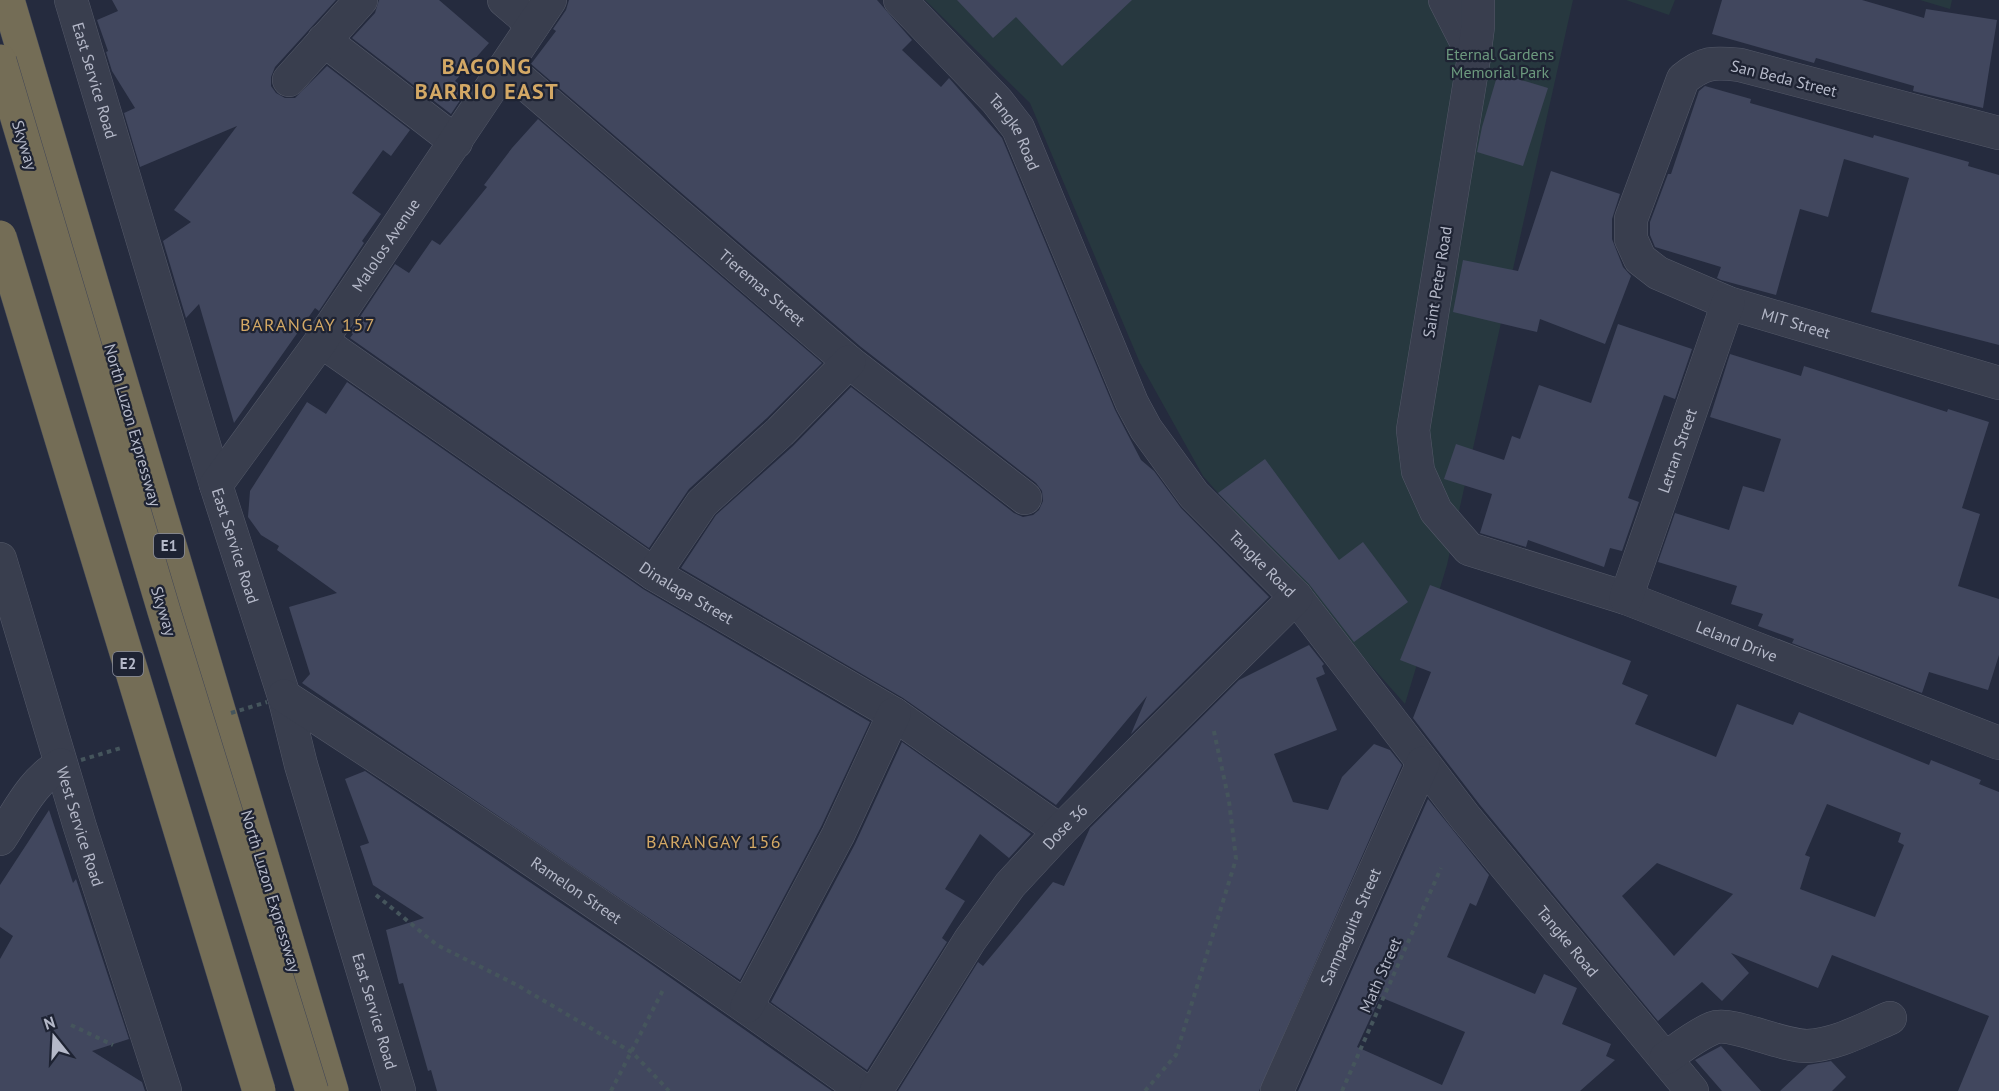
<svg xmlns="http://www.w3.org/2000/svg" width="1999" height="1091" viewBox="0 0 1999 1091" font-family="'PT Sans',sans-serif">
<style>
.green{fill:#27383f}
.building{fill:#41475e;fill-rule:evenodd}
.lines{fill:none;stroke-linecap:round;stroke-linejoin:round}
.minor-casing{stroke:#545969;stroke-width:34}
.highway-casing{stroke:#414656;stroke-width:34}
.path{stroke:#45555c;stroke-width:4;stroke-dasharray:4.5 4.5;stroke-linecap:butt}
.minor{stroke:#393e4e;stroke-width:33}
.highway{stroke:#746d56;stroke-width:33}
.highway-bridge-casing{stroke:#414656;stroke-width:34;stroke-linecap:butt}
.path-bridge{stroke:#45555c;stroke-width:4;stroke-dasharray:4.5 4.5;stroke-linecap:butt}
.highway-bridge{stroke:#746d56;stroke-width:33}
.labels{text-anchor:middle;stroke-width:4.5;stroke-linejoin:round;paint-order:stroke}
.shield{fill:#1e2333;stroke:#888c9c;stroke-width:1.5}
.shield-label{font-size:15px;font-weight:bold;fill:#b5b9c9}
.park-label{font-size:16px;fill:#6c997e;stroke:#1e2333}
.street-label{font-size:16px;fill:#b5b9c9;stroke:#1e2333}
.neighbourhood-label{font-size:18px;letter-spacing:1.5px;fill:#d3a865;stroke:#1e2333}
.district-label{font-size:22px;font-weight:bold;letter-spacing:1.5px;fill:#d3a865;stroke:#1e2333}
</style>
<rect width="100%" height="100%" fill="#252b3e"/>
<path class="green" d="M925 0H1573L1447 565 1405 704 1203 476 1140 363 1030 103Z
M1626 0H1675L1669 15Z
M1920 0H1952L1950 9Z"/>
<path class="building" d="M112 0H336L275 67 271 77V86L276 93 285 98H295L327 66 410 130 391 156 383 150 352 193 381 214 362 241 364 243 319 311 315 308 234 423 199 304 186 318 163 241 191 222 174 210 237 126 140 167 124 113 135 108 112 71 106 52 108 51 97 20 118 11Z
M379 0H439L489 43 455 81 467 90 451 114 352 38 375 13Z
M569 0H877L912 40 902 50 941 87 949 78 1002 138 1115 410 1141 460 1154 471 1181 508 1269 597 1131 734 1147 696 1056 805 903 698 681 568 716 515 793 446 851 387 1014 513 1023 517 1033 515 1039 510 1043 501 1042 491 1036 483 861 347 531 64 556 31 553 29 566 10Z
M957 0H1132L1062 66 1016 17 993 38Z
M1722 0H1862L1924 18 1926 9 1997 20 1983 108 1913 91 1914 86 1816 58 1814 63 1712 34Z
M1498 73 1548 88 1523 166 1477 152 1482 127Z
M1705 86 1751 99 1750 103 1873 138 1874 135 1969 162 1968 166 1999 175V345L1871 312 1909 178 1844 159 1828 217 1800 209 1776 295 1721 280 1717 278 1721 267 1655 247 1650 235V222L1668 174H1671L1699 91Z
M538 119 822 363 767 418 689 489 649 548 350 338 353 334 350 332 395 264 409 273 432 240 440 245 487 187 484 185 512 148Z
M1551 171 1620 194 1612 219V239L1623 267 1631 276 1605 344 1540 319 1537 332 1453 312 1463 260 1518 271Z
M1618 324 1692 349 1675 399 1664 395 1628 498 1639 502 1622 551 1610 548 1604 567 1528 540 1526 547 1480 533 1492 494 1444 479 1456 444 1504 460 1512 436 1520 439 1539 385 1591 403Z
M1730 354 1801 376 1804 366 1947 412 1948 409 1989 422 1962 508 1980 514 1958 586 1999 599V655L1988 690 1929 672 1922 693 1792 643 1794 639 1758 626 1763 614 1731 604 1737 586 1658 562 1675 513 1729 530 1743 486 1764 492 1781 439 1710 417Z
M347 382 643 589 870 722 821 827 740 980 302 683 310 674 289 607 337 593 277 550 279 546 261 535 248 517 250 491 307 402 326 414Z
M1265 459 1339 560 1363 542 1408 602 1354 642 1309 584 1218 493Z
M1430 585 1631 661 1622 684 1648 695 1635 724 1716 757 1737 704 1793 725 1799 712 1929 765 1931 760 1981 780 1979 784 1999 792V1091H1958L1989 1016 1832 955 1818 988 1731 953 1749 973 1722 1001 1702 982 1658 1021 1480 805 1413 718 1431 672 1400 660ZM1827 804 1901 833 1898 842 1904 845 1875 917 1800 889 1810 857 1805 855ZM1657 863 1733 894 1674 956 1622 896Z
M1309 645 1324 664 1322 666 1325 674 1316 678 1337 730 1274 754 1293 802 1328 810 1342 777 1374 744 1390 750 1402 765 1259 1091H898L978 962 983 966 1053 882 1064 886 1090 828 1239 680Z
M902 742 1031 834 1009 858 980 834 945 889 965 901 942 938 947 942 867 1070 771 1002 855 844Z
M365 771 638 955 832 1091H437L431 1070 428 1071 403 983 399 984 386 930 424 918 373 885 360 846 369 843 345 779Z
M1428 799 1489 875 1476 906 1470 903 1447 957 1535 994 1544 974 1577 988 1562 1024 1611 1044 1606 1056 1615 1060 1580 1091H1298ZM1380 997 1465 1032 1442 1085 1357 1047Z
M49 810 73 883 76 879 129 1039 92 1051 142 1082 145 1091H0V959L13 936 0 927V885Z
M1721 1046 1761 1091H1722L1695 1060Z
M1831 1061 1846 1077 1832 1091H1780L1808 1065Z"/>
<g class="lines">
<g class="minor-casing">
<g id="minor">
<path id="s1" d="M71 0 216 485 284 696 301 765 399 1091"/>
<path d="M504 0 533 25"/>
<path id="s2" d="M900 0 997 101 1018 128 1132 403 1146 429 1194 495 1296 597 1465 817 1692 1091"/>
<path d="M1445 0 1474 57"/>
<path id="s3" d="M1478 0V26L1474 57 1413 430 1418 471 1436 511 1469 549 1626 598 1999 743"/>
<path d="M324 40 456 142"/>
<path id="s4" d="M506 67 849 362 1025 498"/>
<path d="M289 80 361 0"/>
<path id="s5" d="M1999 133 1740 65C1713 62 1704 62 1683 79L1631 219V239L1640 259 1658 273 1728 303 1999 383"/>
<path id="s6" d="M321 341 654 574 894 714 1060 831"/>
<path id="s7" d="M216 485 321 341 550 0"/>
<path id="s8" d="M0 559 80 827 165 1091"/>
<path d="M654 574 702 503 780 432 849 362"/>
<path id="s9" d="M1626 598 1728 303"/>
<path id="s10" d="M284 696C480 823 674 954 864 1091"/>
<path d="M0 839C17 814 33 779 61 765"/>
<path d="M747 1006 838 835 894 714"/>
<path d="M1666 1058C1680 1048 1696 1035 1713 1028 1731 1021 1781 1046 1807 1046 1836 1045 1864 1029 1890 1018"/>
<path id="s11" d="M876 1091 970 940 1010 885 1060 831 1296 597"/>
<path id="s12" d="M1277 1091 1423 763"/>
</g>
</g>
<g class="highway-casing">
<path id="highway" d="M8 0 332 1091"/>
</g>
<path class="path" d="M376 895 437 945 517 985 633 1053 669 1091
M71 1025 113 1045
M611 1091 663 990
M1145 1091 1176 1055 1236 859 1229 801 1213 727
M1342 1091 1441 868"/>
<use href="#minor" class="minor"/>
<use href="#highway" class="highway"/>
<g class="highway-bridge-casing">
<path id="highway-bridge" d="M0 61 164 611 312 1091
M0 237 259 1091"/>
</g>
<path class="path-bridge" d="M231 713 267 702
M81 760 121 748"/>
<use href="#highway-bridge" class="highway-bridge"/>
</g>
<g class="labels">
<g class="shield">
<rect x="154" y="534" width="30" height="24" rx="4.5"/>
<rect x="113" y="652" width="30" height="24" rx="4.5"/>
</g>
<g class="shield-label">
<text x="169" y="551">E1</text>
<text x="128" y="669">E2</text>
</g>
<g class="park-label">
<text x="1500" y="60">Eternal Gardens<tspan x="1500" dy="18">Memorial Park</tspan></text>
</g>
<g class="street-label">
<text transform="translate(1784 78) rotate(14)" y="6">San Beda Street</text>
<text dy="6" stroke="none"><textPath href="#s1" startOffset="84">East Service Road</textPath></text>
<text dy="6" stroke="none"><textPath href="#s2" startOffset="176">Tangke Road</textPath></text>
<text transform="translate(25 145) rotate(73)" y="6">Skyway</text>
<text dy="6" stroke="none"><textPath href="#s7" startOffset="294">Malolos Avenue</textPath></text>
<text transform="translate(1437 282) rotate(-81)" y="6">Saint Peter Road</text>
<text dy="6" stroke="none"><textPath href="#s4" startOffset="338">Tieremas Street</textPath></text>
<text dy="6" stroke="none"><textPath href="#s5" startOffset="690">MIT Street</textPath></text>
<text transform="translate(133 425) rotate(74)" y="6">North Luzon Expressway</text>
<text dy="6" stroke="none"><textPath href="#s9" startOffset="156">Letran Street</textPath></text>
<text dy="6" stroke="none"><textPath href="#s1" startOffset="570">East Service Road</textPath></text>
<text dy="6" stroke="none"><textPath href="#s2" startOffset="680">Tangke Road</textPath></text>
<text dy="6" stroke="none"><textPath href="#s6" startOffset="444">Dinalaga Street</textPath></text>
<text transform="translate(164 611) rotate(73)" y="6">Skyway</text>
<text dy="6" stroke="none"><textPath href="#s3" startOffset="854">Leland Drive</textPath></text>
<text dy="6" stroke="none"><textPath href="#s8" startOffset="279">West Service Road</textPath></text>
<text dy="6" stroke="none"><textPath href="#s11" startOffset="326">Dose 36</textPath></text>
<text dy="6" stroke="none"><textPath href="#s10" startOffset="351">Ramelon Street</textPath></text>
<text transform="translate(271 891) rotate(73)" y="6">North Luzon Expressway</text>
<text dy="6" stroke="none"><textPath href="#s12" startOffset="180">Sampaguita Street</textPath></text>
<text dy="6" stroke="none"><textPath href="#s2" startOffset="1166">Tangke Road</textPath></text>
<text transform="translate(1380 975) rotate(-66)" y="6">Math Street</text>
<text dy="6" stroke="none"><textPath href="#s1" startOffset="1056">East Service Road</textPath></text>
</g>
<g class="neighbourhood-label">
<text x="308" y="331">BARANGAY 157</text>
<text x="714" y="848">BARANGAY 156</text>
</g>
<g class="district-label">
<text x="487" y="74">BAGONG<tspan x="487" dy="25">BARRIO EAST</tspan></text>
</g>
</g>
<g transform="translate(54 1037) rotate(342)" stroke="#1e2333" stroke-width="4.5" paint-order="stroke">
<path d="M0-4.5L10 22L0 15L-10 22Z" fill="#b5b9c9"/>
<text y="-9" font-size="16" font-weight="bold" text-anchor="middle" fill="#b5b9c9">N</text>
</g>
</svg>
